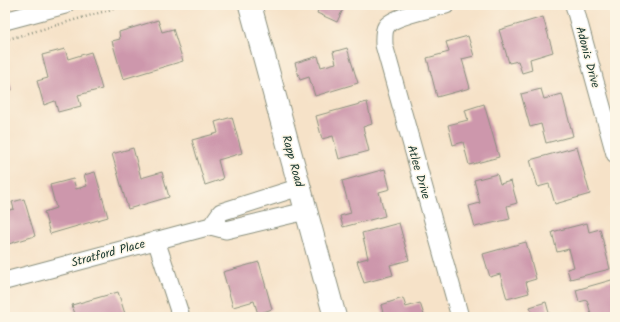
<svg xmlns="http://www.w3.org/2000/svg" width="620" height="322" viewBox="0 0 620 322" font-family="Kalam,sans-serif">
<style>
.building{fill:#cd97ac}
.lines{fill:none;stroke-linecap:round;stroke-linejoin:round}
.minor-casing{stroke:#8a907e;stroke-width:19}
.tertiary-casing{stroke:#8a907e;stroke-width:24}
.path{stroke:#8a907e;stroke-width:2.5;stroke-dasharray:1 3;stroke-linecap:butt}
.minor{stroke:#fff;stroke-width:17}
.tertiary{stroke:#fff;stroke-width:22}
.labels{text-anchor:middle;stroke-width:3;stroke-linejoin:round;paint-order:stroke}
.street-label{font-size:12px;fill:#1f3d34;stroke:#fcf5e5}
</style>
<rect width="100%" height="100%" fill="#fcf5e5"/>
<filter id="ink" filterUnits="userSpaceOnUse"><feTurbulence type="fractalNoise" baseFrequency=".025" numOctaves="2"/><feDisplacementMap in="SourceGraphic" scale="8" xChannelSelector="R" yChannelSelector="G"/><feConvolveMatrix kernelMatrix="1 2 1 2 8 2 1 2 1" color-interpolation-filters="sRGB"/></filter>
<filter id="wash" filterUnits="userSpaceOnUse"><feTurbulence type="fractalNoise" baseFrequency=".012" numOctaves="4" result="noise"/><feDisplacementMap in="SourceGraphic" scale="16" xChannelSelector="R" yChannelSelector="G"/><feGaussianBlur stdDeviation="0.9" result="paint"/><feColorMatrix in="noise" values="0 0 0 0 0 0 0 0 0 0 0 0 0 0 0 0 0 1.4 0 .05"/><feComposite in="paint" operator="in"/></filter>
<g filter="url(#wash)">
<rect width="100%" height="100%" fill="#f6e2c8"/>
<g id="blocks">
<path class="building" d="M320 5H345L337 22 317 13Z
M543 17 553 52 530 59 532 70 522 73 518 61 509 63 499 30Z
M158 20 162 32 173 29 183 61 123 79 112 41 120 39 119 32Z
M468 36 474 56 462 59 470 88 437 97 427 58 449 52 446 42Z
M347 48 358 83 315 96 309 77 300 80 295 63 318 56 321 67 336 63 333 52Z
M65 49 68 59 91 52 102 89 78 95 81 106 58 112 55 101 44 105 37 81 48 78 42 55Z
M5 67 12 90 5 92Z
M541 89 544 99 562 94 573 136 546 143 541 124 530 127 521 94Z
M367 102 372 124 363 127 369 151 339 159 333 136 322 139 316 116Z
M484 104 499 157 469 165 463 142 453 145 448 125 468 120 465 110Z
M232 117 242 153 218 160 223 179 205 185 192 140 218 133 215 122Z
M577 147 590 194 555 204 549 184 538 187 530 160Z
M133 148 141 178 162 172 169 197 128 209 112 154Z
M385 169 390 189 379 192 385 216 343 227 340 216 351 213 342 181Z
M95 172 108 217 50 234 44 212 56 208 50 185 73 179 76 189 87 186 84 175Z
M497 174 500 184 511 181 517 203 507 206 510 219 475 227 469 206 480 203 474 180Z
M24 199 35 236 5 245V211L14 209 12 202Z
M399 223 409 260 390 265 393 275 364 283 357 261 368 258 362 233Z
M587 223 589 232 600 229 610 269 570 279 567 269 574 267 569 249 557 252 552 232Z
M526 242 536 279 526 282 529 293 507 299 500 274 490 277 483 254Z
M259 262 272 309 258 314 254 301 233 307 223 272Z
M615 279V317H583L591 314 587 300 579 302 576 290Z
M118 292 126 317H76L72 305Z
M403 298 406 307 420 303 424 315 417 317H384L381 305Z
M546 302 550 317H533L530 307Z"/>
</g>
</g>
<g filter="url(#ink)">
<use href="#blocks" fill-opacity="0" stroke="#8a907e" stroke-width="1"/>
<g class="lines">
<g class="minor-casing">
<path id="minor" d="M446 5C434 8 391 17 386 27 383 32 384 40 384 45L460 317
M574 5 615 154
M5 21 65 5
M211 226 221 212 300 187
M156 240 181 317
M5 281 211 226 226 230 306 211"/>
</g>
<g class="tertiary-casing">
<path id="tertiary" d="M250 5 335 317"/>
</g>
<path class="path" d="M5 40 109 10 119 5"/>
<use href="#minor" class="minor"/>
<use href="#tertiary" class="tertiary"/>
</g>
</g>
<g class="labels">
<g class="street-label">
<text transform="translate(588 57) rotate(75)" y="4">Adonis Drive</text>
<text transform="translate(293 161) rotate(75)" y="4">Rapp Road</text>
<text transform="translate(419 172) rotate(74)" y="4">Atlee Drive</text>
<text transform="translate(108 253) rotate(-15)" y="4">Stratford Place</text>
</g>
</g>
<rect width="620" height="322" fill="none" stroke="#fcf5e5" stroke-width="20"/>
</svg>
